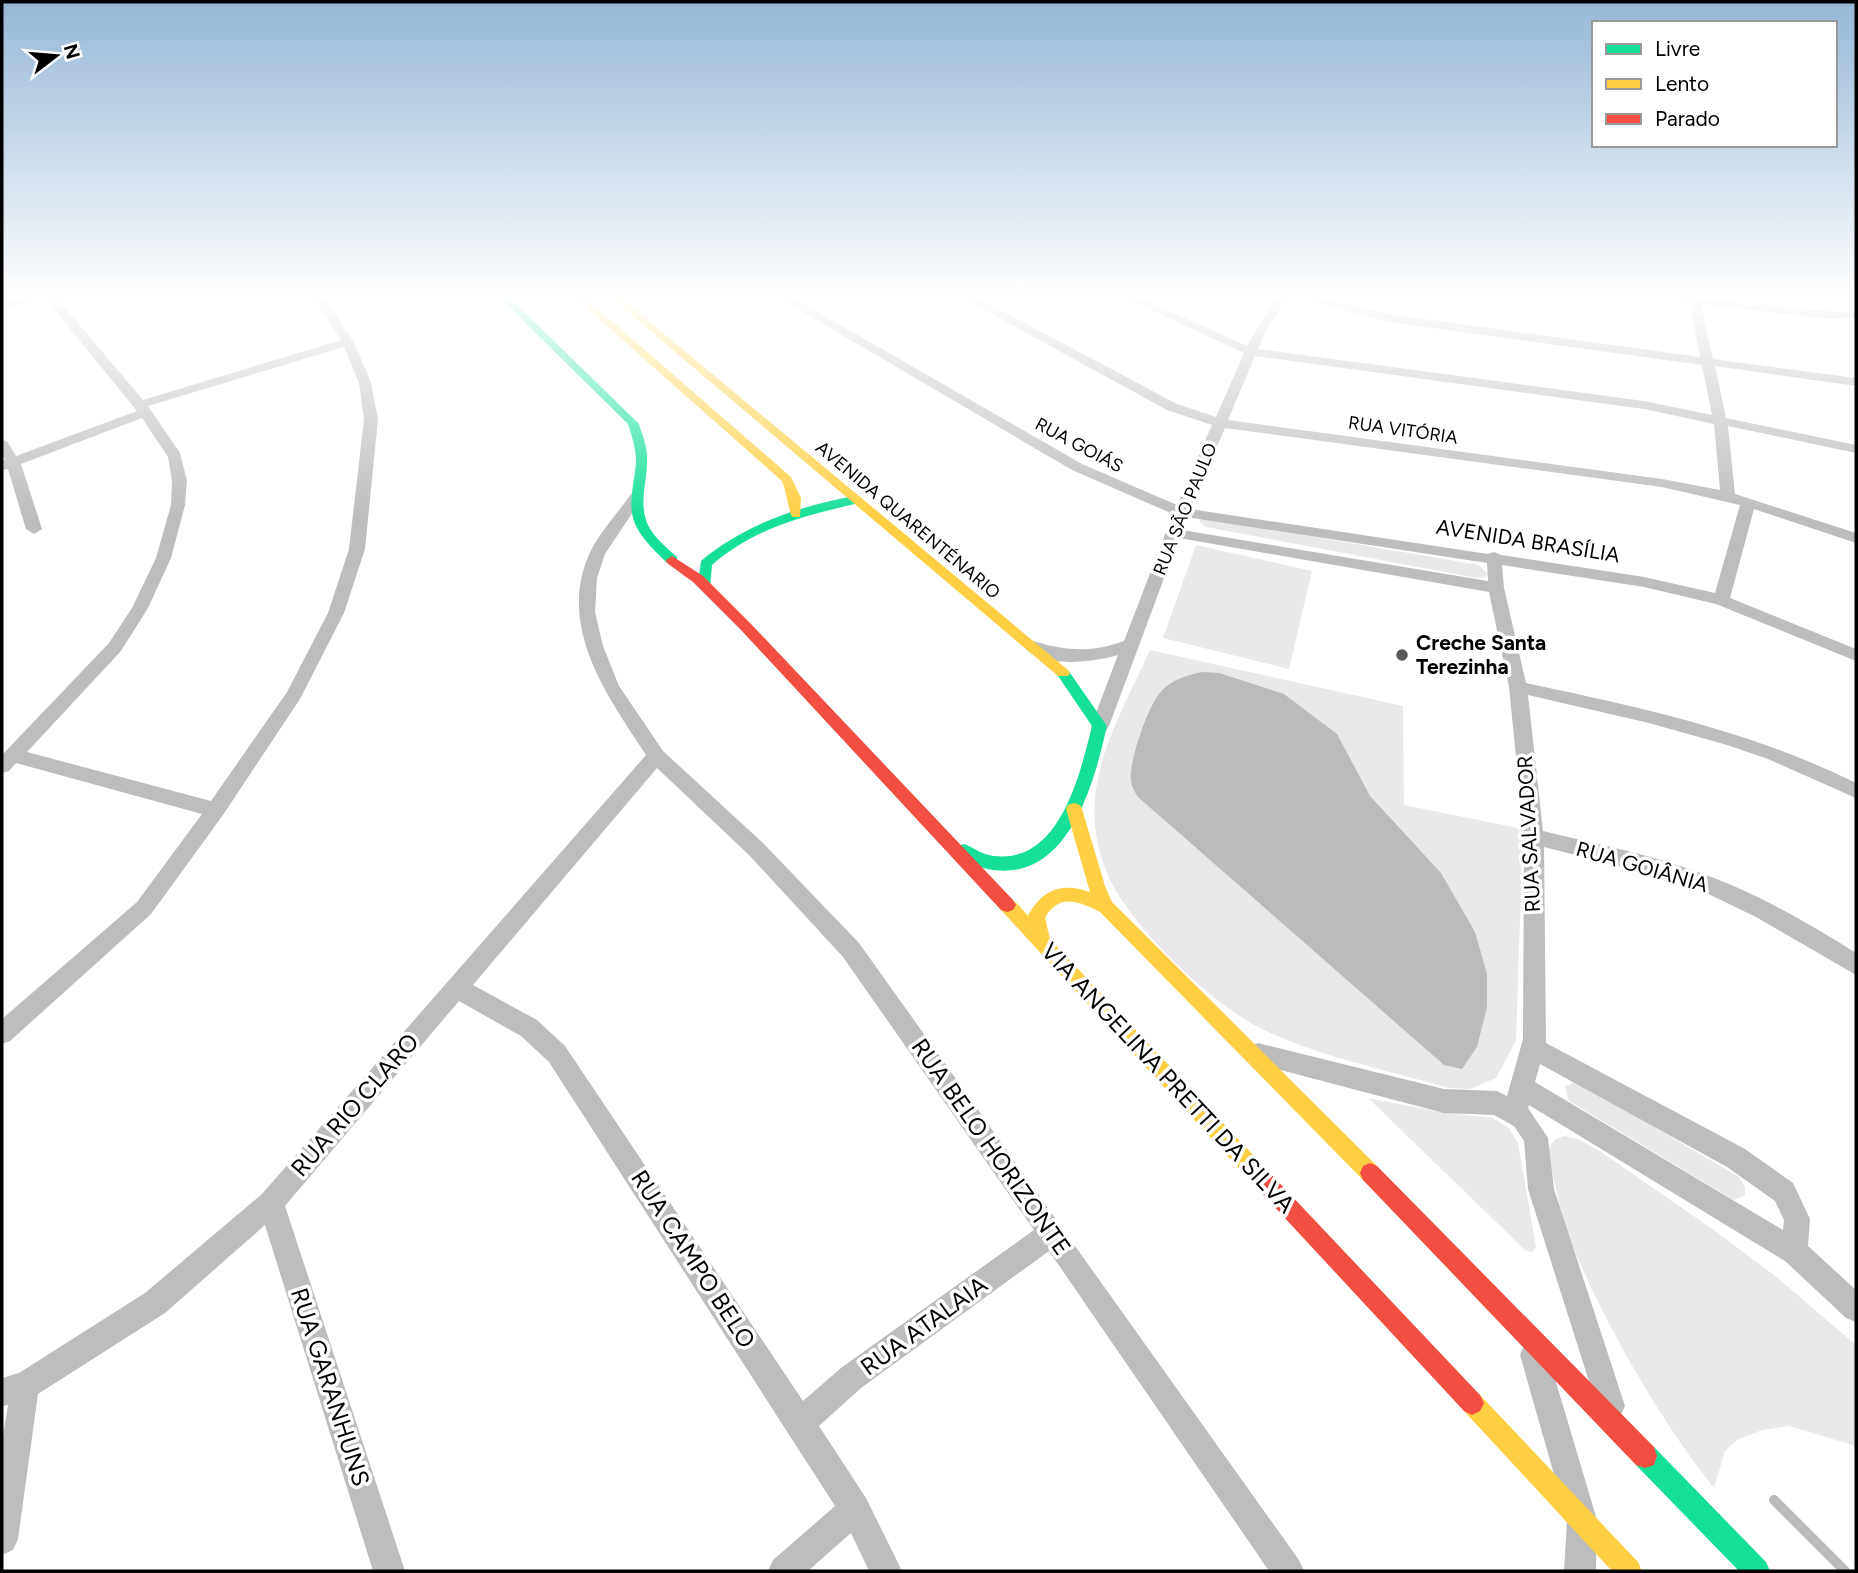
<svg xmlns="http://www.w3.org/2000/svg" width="1858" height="1573" viewBox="0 0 1858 1573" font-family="Figtree,sans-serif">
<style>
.green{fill:#e9e9e9}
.water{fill:#bbb}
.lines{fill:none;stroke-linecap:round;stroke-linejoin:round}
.stream{stroke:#bbb;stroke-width:10}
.street{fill:#bdbdbd;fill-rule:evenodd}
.fast{fill:#16e098;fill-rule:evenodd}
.slow{fill:#ffcf43;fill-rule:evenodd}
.jam{fill:#f24e42;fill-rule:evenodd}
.poi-dot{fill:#595959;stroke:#fff;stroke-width:2.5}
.labels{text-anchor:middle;stroke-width:7;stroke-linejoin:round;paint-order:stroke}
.far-street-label{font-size:18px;fill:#000;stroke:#fff}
.street-label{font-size:21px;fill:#000;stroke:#fff}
.poi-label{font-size:21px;font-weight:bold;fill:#000;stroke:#fff;text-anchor:start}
.near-street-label{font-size:24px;fill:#000;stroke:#fff}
</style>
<rect width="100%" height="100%" fill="#fff"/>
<path class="green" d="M1204 518 1479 565 1488 574 1485 577 1476 578 1206 527 1199 521Z
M1196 545 1312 571 1289 669 1163 638Z
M1150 650 1403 706 1404 805 1523 829 1516 1041 1496 1078 1470 1089 1449 1088C1387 1070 1320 1057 1262 1029 1212 1005 1136 931 1111 882 1099 857 1092 826 1095 799 1099 747 1129 697 1150 650Z
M1576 1081 1739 1177 1745 1187V1195L1734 1200 1569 1101 1565 1087Z
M1368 1098 1441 1112 1493 1118 1509 1128 1518 1143 1536 1247 1533 1252 1526 1251Z
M1565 1136 1578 1139 1598 1150 1711 1228 1774 1275 1856 1345V1446L1789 1426 1762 1430 1737 1440 1725 1451 1714 1488C1661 1422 1601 1318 1570 1239 1560 1213 1556 1184 1548 1157 1549 1144 1552 1139 1565 1136Z"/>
<path class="water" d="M1202 672 1219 673 1284 694 1337 734 1370 796 1441 873 1475 932 1487 974V1007L1477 1047 1462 1069 1444 1065 1138 797C1135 792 1132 788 1131 782 1128 764 1147 709 1159 694 1168 681 1187 675 1202 672Z"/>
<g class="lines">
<path class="stream" d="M1774 1500 1845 1571"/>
<path class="street" d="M24 297H44L2 310V303Z
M44 297H56L143 400 341 340 312 297H324L354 342 371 383 378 419 365 549 344 613 300 699 223 815 151 914 10 1041 2 1044V1019L137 902 202 814 16 763 9 771 2 773V755L109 643 132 608 156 558 171 505 172 481 168 457 142 418 21 464 42 529 34 534 26 529 8 469 2 470V461L5 460 2 455V440L7 441 16 456 137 411ZM344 347 359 383 364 419 349 549 328 613 287 692 211 801 27 752 121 651 148 608 171 558 185 505 187 481 180 453 148 406Z
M777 297H792L1082 464 1177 505 1212 425 1167 410 961 297H976L1177 404 1216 417 1244 353 1123 297H1139L1247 346 1276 297H1288L1266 331 1258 349 1644 401 1712 415 1702 365 1389 322 1294 297H1316L1389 314 1700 357 1690 303 1658 297C1725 297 1790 311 1856 312V318L1830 319 1701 304 1713 359 1856 378V386L1715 366 1726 418 1856 445V453L1728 426 1735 494 1856 533V543L1754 509 1730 598 1856 649V661L1716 604 1644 587 1502 565 1504 588 1526 683C1639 707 1751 731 1856 783V798L1768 759 1727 745 1649 723 1528 695 1543 831C1601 845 1659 856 1714 878 1764 897 1811 925 1856 953V975L1756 917 1698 889 1642 872 1544 847 1546 1043 1745 1149 1793 1183 1810 1219 1808 1246 1856 1290V1322L1846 1318 1785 1261 1529 1105 1528 1108 1548 1138 1554 1189 1625 1406 1620 1416 1610 1421 1600 1416 1528 1189 1524 1141 1514 1126 1494 1115 1444 1113 1250 1062 1246 1054 1250 1046 1258 1043 1444 1089 1497 1091 1507 1096 1523 1039 1524 837 1509 687 1489 592 1179 538 1109 726 1106 731H1094L1091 726 1118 655C1095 662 1041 669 1024 647L1033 641C1066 651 1091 653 1124 641L1173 514 1072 470ZM1255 356 1644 409 1714 424 1720 490 1662 479 1228 420ZM1225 428 1662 487 1740 505 1715 593 1644 577 1501 555 1494 552 1488 554 1190 509ZM1186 517 1487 563 1488 581 1182 530ZM1540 1064 1727 1167 1775 1201 1784 1220 1783 1230 1535 1082Z
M636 493 643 497 605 554 597 578 595 612 603 646 619 686 663 751 763 843 859 943 1299 1560 1304 1571H1269L1049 1251 861 1388 819 1426 866 1498 902 1571H869L851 1533 808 1571H768L773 1560 835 1506 549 1062 521 1036 459 1001 285 1206 405 1571H373L265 1225 165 1313 38 1394 18 1539 13 1550 2 1555V1442L8 1405 2 1406V1378L19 1373 145 1293 262 1194 646 755C608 697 558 629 588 557 597 535 617 514 631 494ZM657 768 749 855 843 957 1034 1230 841 1368 803 1401 565 1046 537 1020 473 985Z
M1534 1341 1544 1345 1548 1355 1597 1520 1596 1571H1564L1567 1520 1520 1355 1524 1345Z"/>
<path class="fast" d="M499 297H509L639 424C643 437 648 448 647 462 647 482 639 503 647 523 653 537 666 547 677 557V563H667C655 551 644 541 636 526 626 505 635 483 636 461 636 448 632 437 628 424Z
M855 496 861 500 859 503C806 515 754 528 712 565L710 588 705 589 698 585 701 561C745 524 800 506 855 496Z
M1063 668 1068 670 1107 726C1094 782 1070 880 993 870 981 868 962 863 956 851L958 846 964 844C975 848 982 855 994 856 1060 864 1080 774 1092 726L1056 673Z
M1645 1444 1654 1447 1766 1562 1770 1571H1739L1636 1465 1633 1456 1636 1447Z"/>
<path class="slow" d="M574 297H584L791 477 801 498 800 517H792C787 505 787 493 782 481Z
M610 297H620L1068 670 1070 673 1068 676H1058Z
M1074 803 1080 805 1082 809 1105 886 1112 902 1377 1166 1380 1173 1377 1180 1370 1183 1363 1180 1100 912C1079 901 1058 893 1045 918L1050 939 1270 1173 1273 1180 1270 1187 1263 1190 1256 1187 1001 910 998 905 1001 900C1013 895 1020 907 1028 916 1042 889 1062 882 1090 892L1066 809 1068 805Z
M1472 1391 1480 1395 1638 1562 1642 1571H1612L1464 1411 1460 1403 1464 1395Z"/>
<path class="jam" d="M672 556 703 576 751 624 1013 900 1016 905 1013 910 1007 912 1001 910 741 630 693 582 667 563 666 560Z
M1370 1163 1377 1166 1654 1447 1657 1456 1654 1465 1645 1468 1636 1465 1363 1180 1360 1173 1363 1166Z
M1263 1170 1270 1173 1480 1395 1484 1403 1480 1411 1472 1415 1464 1411 1256 1187 1253 1180 1256 1173Z"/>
</g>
<linearGradient id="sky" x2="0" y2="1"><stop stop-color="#96b7d6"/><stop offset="0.57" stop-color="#fff"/><stop offset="1" stop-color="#fff" stop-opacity="0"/></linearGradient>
<rect width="1858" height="518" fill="url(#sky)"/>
<circle class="poi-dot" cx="1402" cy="655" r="7"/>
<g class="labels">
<g class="far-street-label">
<text transform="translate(1403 430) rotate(8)" y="6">RUA VITÓRIA</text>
<text transform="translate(1079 445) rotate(28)" y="6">RUA GOIÁS</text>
<text transform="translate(1185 509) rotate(-68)" y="6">RUA SÃO PAULO</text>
<text transform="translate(908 520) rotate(40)" y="6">AVENIDA QUARENTÉNARIO</text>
</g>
<g class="street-label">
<text transform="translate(1528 541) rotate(9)" y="7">AVENIDA BRASÍLIA</text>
<text transform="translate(1529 834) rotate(-93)" y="7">RUA SALVADOR</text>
<text transform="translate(1642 867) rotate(16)" y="7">RUA GOIÂNIA</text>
</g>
<g class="poi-label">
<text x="1416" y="650">Creche Santa<tspan x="1416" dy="24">Terezinha</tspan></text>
</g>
<g class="near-street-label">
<text transform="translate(1168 1078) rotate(47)" y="8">VIA ANGELINA PRETTI DA SILVA</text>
<text transform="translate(355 1105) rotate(-49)" y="8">RUA RIO CLARO</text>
<text transform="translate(991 1147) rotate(55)" y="8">RUA BELO HORIZONTE</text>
<text transform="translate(693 1259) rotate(57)" y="8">RUA CAMPO BELO</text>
<text transform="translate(924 1326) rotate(-36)" y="8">RUA ATALAIA</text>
<text transform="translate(330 1387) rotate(72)" y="8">RUA GARANHUNS</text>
</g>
</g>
<rect width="1858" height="1573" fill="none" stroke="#000000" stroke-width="7"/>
<rect x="1592" y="21" width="245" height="126" fill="#ffffff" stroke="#999999" stroke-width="2"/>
<rect x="1606" y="44" width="35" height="10" fill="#16e098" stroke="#999999" stroke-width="2"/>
<text x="1655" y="56" font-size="21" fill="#000000">Livre</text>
<rect x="1606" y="79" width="35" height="10" fill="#ffcf43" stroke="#999999" stroke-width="2"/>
<text x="1655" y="91" font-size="21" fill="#000000">Lento</text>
<rect x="1606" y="114" width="35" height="10" fill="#f24e42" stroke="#999999" stroke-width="2"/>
<text x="1655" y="126" font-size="21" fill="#000000">Parado</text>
<g transform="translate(56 56) rotate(74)" stroke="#ffffff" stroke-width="5" paint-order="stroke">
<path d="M0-5L12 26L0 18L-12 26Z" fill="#000000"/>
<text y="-10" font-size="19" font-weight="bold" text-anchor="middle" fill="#000000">N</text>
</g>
</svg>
